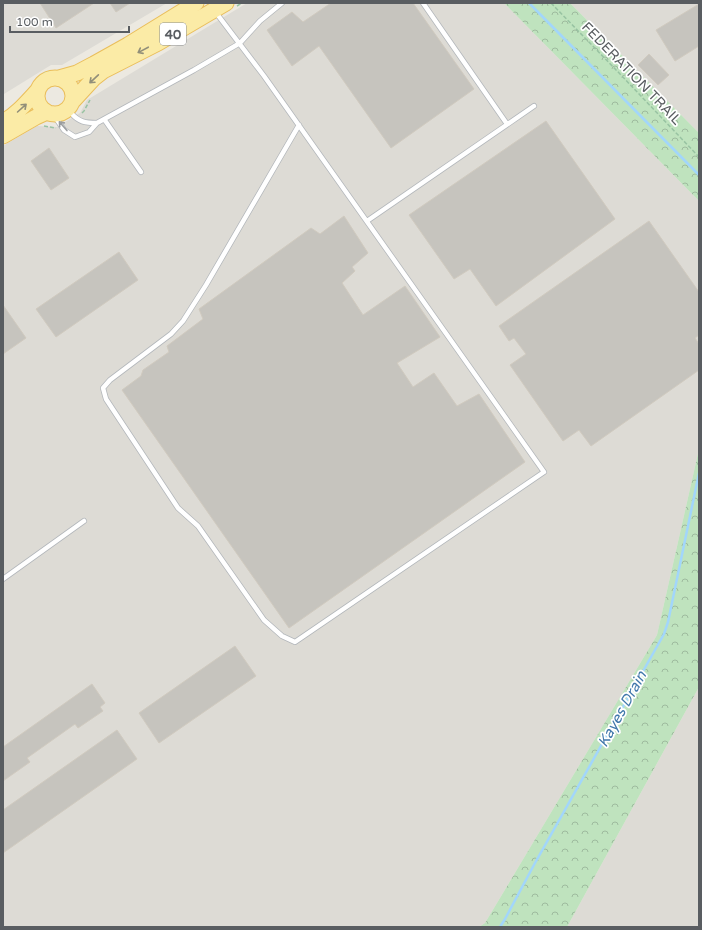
<svg xmlns="http://www.w3.org/2000/svg" width="702" height="930" viewBox="0 0 702 930" font-family="'Varela Round',sans-serif">
<style>
.industrial{fill:#dddbd5}
.park{fill:url(#park-crowns)}
.lines{fill:none;stroke-linecap:round;stroke-linejoin:round}
.stream{stroke:#a2d6fb;stroke-width:2.5}
.building{fill:#c6c4be;stroke:#d0cabf}
.lane-casing{stroke:#b3b7bb;stroke-width:6}
.primary-casing{stroke:#eabe5b;stroke-width:17}
.path{stroke:#98c3a2;stroke-width:1.5;stroke-dasharray:4 2;stroke-linecap:butt}
.lane{stroke:#fff;stroke-width:4.5}
.primary{stroke:#fbeba6;stroke-width:15}
.oneway{stroke:#928f79}
.oneway2{stroke:#9b9ea0}
.labels{text-anchor:middle;stroke-width:3.5;stroke-linejoin:round;paint-order:stroke}
.shield{fill:#fff;stroke:#8b8e90;stroke-width:1}
.shield-label{font-size:13px;font-weight:bold;fill:#595d61}
.street-label{font-size:14px;fill:#595d61;stroke:#fff}
.water-label{font-size:15px;font-style:italic;fill:#4178ab;stroke:#fff}
</style>
<defs>
<pattern id="park-crowns" width="20" height="18" patternUnits="userSpaceOnUse"><rect width="20" height="18" fill="#bfe3be"/><path d="M2 6a3 3 0 1 1 6 0M12 15a3 3 0 1 1 6 0" fill="none" stroke="#9ebb9e"/></pattern>
</defs>
<rect width="100%" height="100%" fill="#ece9e1"/>
<path class="industrial" d="M3 3H167L62 65H51L4 94 3 96Z
M247 3H504L699 201V449L657 635 485 923 479 927H3V146L37 126 57 127 80 113 87 100Z
M570 3H699V133Z
M699 687V927H567Z"/>
<path class="park" d="M504 3H570L699 133V201Z
M699 449V687L567 927H479L485 923 657 635Z"/>
<g class="lines">
<path class="stream" d="M529 3 699 175
M500 927 505 919 535 863 664 634 668 622 699 473"/>
</g>
<path class="building" d="M40 3H94L56 28Z
M110 3H130L116 12Z
M331 3H413L474 89 391 148 319 46 292 66 267 30 292 12 303 22Z
M699 4V46L675 61 656 30Z
M649 54 669 75 658 85 638 65Z
M546 121 615 219 496 306 470 269 454 279 409 215Z
M49 148 69 178 51 190 31 161Z
M344 216 368 253 352 267 355 271 342 283 363 315 405 286 440 337 397 363 413 387 434 373 457 406 479 394 525 462 289 628 122 390 141 376 143 370 169 352 167 346 203 319 199 309 311 228 320 234Z
M649 221 699 292V335L695 338 699 344V370L591 446 579 430 563 441 510 365 526 354 514 338 509 341 499 326Z
M119 252 138 280 56 337 36 309Z
M3 305 26 338 3 354Z
M235 646 256 676 159 743 139 713Z
M92 684 105 703 100 707 103 711 78 728 75 724 27 758 30 762 3 781V747Z
M117 730 137 759 3 853V810Z"/>
<g class="lines">
<g class="lane-casing">
<path id="lane" d="M423 3 507 124
M216 11 217 14 264 76 544 472 295 642 282 636 264 620 198 526 178 508 106 399 103 388 110 380 171 334 183 321 206 285 299 125
M71 105V113C79 122 85 123 97 123
M53 114 64 130 75 137 89 132 97 123 194 70 240 43 260 21 282 3
M104 119 141 172
M367 221 534 106
M3 579 84 521"/>
</g>
<g class="primary-casing">
<path id="primary" d="M37 96a18 18 0 1 1 36 0a18 18 0 1 1-36 0Z
M59 78 77 73 94 64 128 45 196 3
M72 102 94 78 103 71 158 43 226 3
M3 122C17 114 27 102 38 90
M3 136 36 117 47 112"/>
</g>
<path class="path" d="M551 3 620 74 699 157
M237 6 242 3
M38 78 47 72H50
M82 113 84 111 90 100
M44 126 56 128"/>
<use href="#lane" class="lane"/>
<use href="#primary" class="primary"/>
</g>
<defs><path id="oneway-shaft" d="M-6 0H5M1.5-3L5.5 0L1.5 3" fill="none" stroke-width="1.6" stroke-linecap="round" stroke-linejoin="round"/></defs>
<g class="oneway">
<use href="#oneway-shaft" transform="translate(143 50) rotate(152)"/>
<use href="#oneway-shaft" transform="translate(94 79) rotate(137)"/>
<use href="#oneway-shaft" transform="translate(22 108) rotate(-42)"/>
</g>
<use class="oneway2" href="#oneway-shaft" transform="translate(63 126) rotate(-131)"/>
<g class="labels">
<rect class="shield" x="160" y="23" width="26" height="22" rx="3"/>
<g class="shield-label">
<text x="173" y="39">40</text>
</g>
<g class="street-label">
<text transform="translate(632 73) rotate(46)" y="5">FEDERATION TRAIL</text>
</g>
<g class="water-label">
<text transform="translate(622 709) rotate(-61)" y="5">Kayes Drain</text>
</g>
</g>
<rect width="702" height="930" fill="none" stroke="#595d61" stroke-width="8"/>
<path d="M10 26v6h119v-6" fill="none" stroke="#595d61" stroke-width="2"/>
<text x="16" y="26" font-size="12" fill="#595d61" stroke="#ffffff" stroke-width="3" paint-order="stroke">100 m</text>
</svg>
